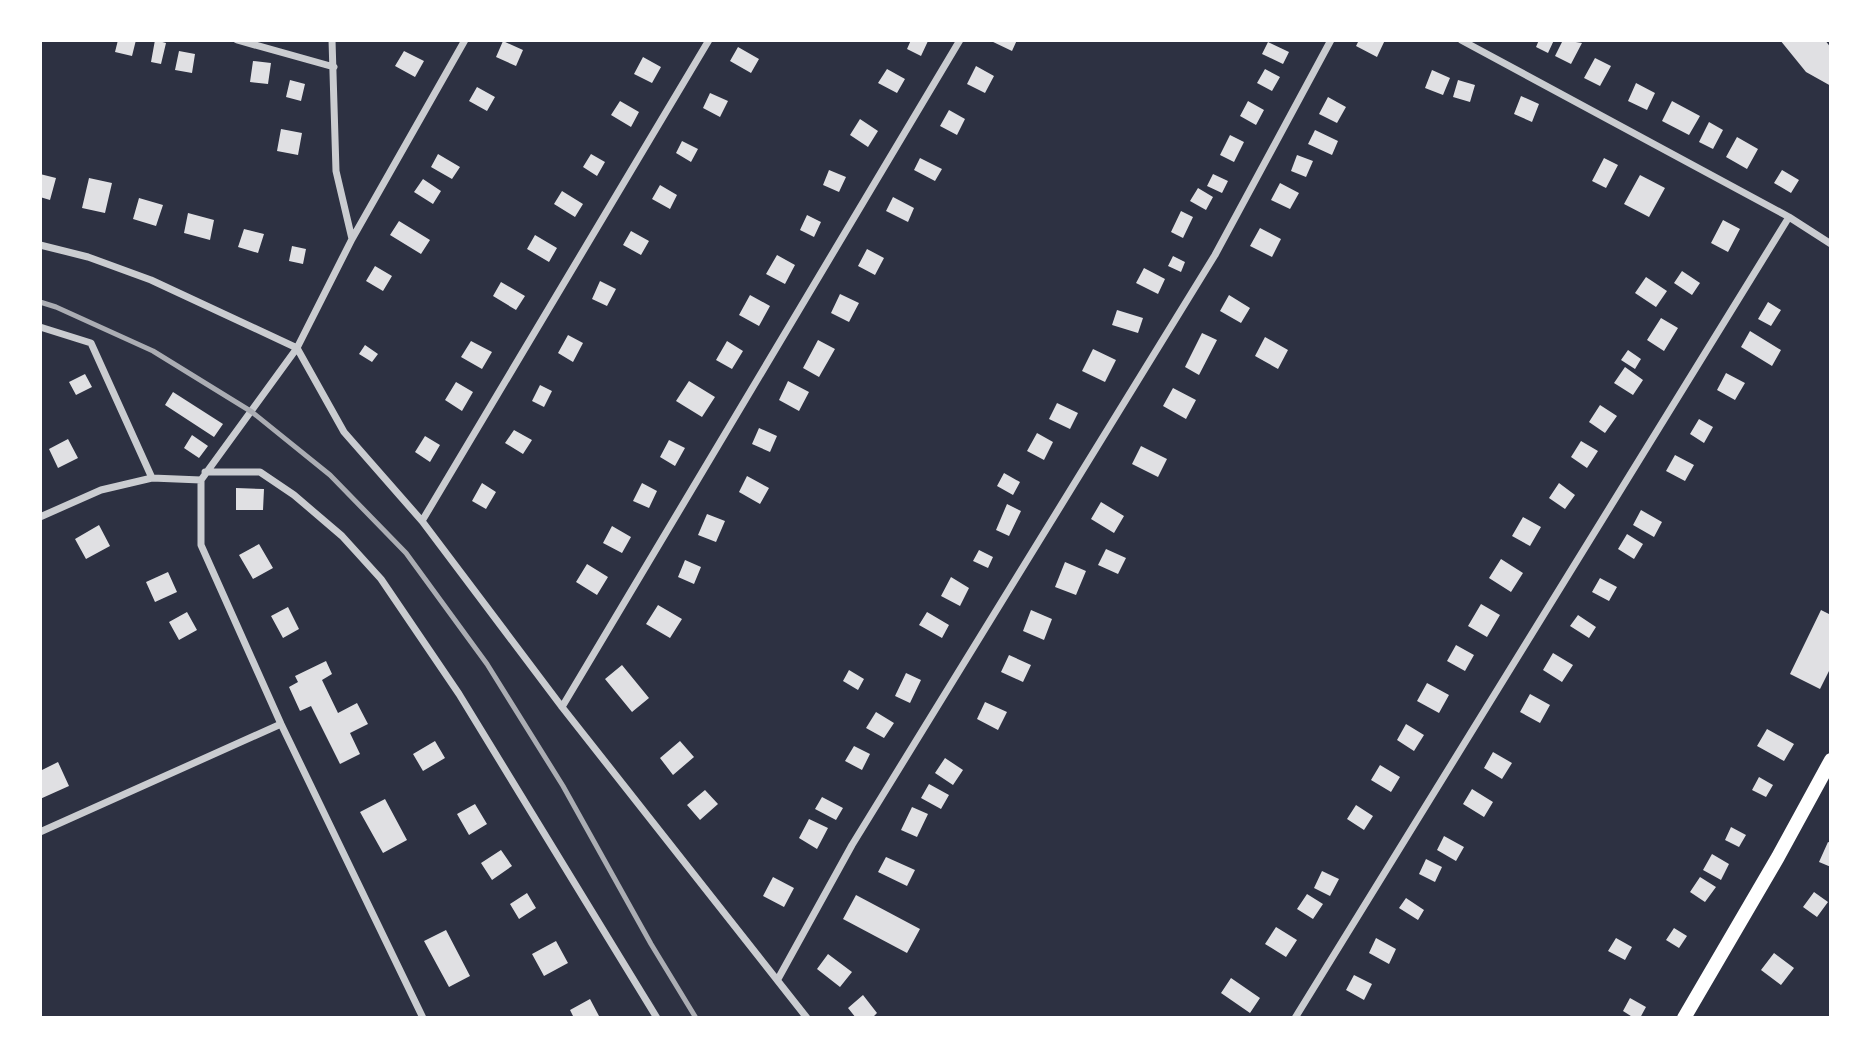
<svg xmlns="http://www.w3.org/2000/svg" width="1871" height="1058" viewBox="0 0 1871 1058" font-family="Bitter,serif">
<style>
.building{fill:#e0e0e3}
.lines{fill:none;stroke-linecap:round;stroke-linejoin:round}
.minor{stroke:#caccd0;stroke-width:7}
.primary{stroke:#fff;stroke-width:14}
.rail{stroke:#abadb3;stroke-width:5}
</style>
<rect width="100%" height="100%" fill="#2d3142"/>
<path class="building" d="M118 40H136L132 56 115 52Z
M155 40 166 43 161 64 151 62Z
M911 40 928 41 921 56 907 49Z
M989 40H1017L1012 51Z
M1359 40H1385L1377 57 1356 46Z
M1539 40H1554L1548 53 1536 47Z
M1563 40 1582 43 1571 64 1555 56Z
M1780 40H1825L1831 48V86L1806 72Z
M503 41 523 50 516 66 496 57Z
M1268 42 1289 52 1283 64 1262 54Z
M738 47 759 59 751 73 730 61Z
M179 51 195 54 192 73 175 70Z
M404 51 424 61 415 77 395 66Z
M643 57 661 67 652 83 634 74Z
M1595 58 1611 66 1600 86 1584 78Z
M253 61 271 63 268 84 250 82Z
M976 66 994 76 985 93 967 84Z
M887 69 905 79 897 93 878 83Z
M1265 69 1280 77 1272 91 1257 83Z
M1432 70 1450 78 1443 95 1425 88Z
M290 80 305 84 301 101 286 97Z
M1458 80 1475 85 1470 102 1453 97Z
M1636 83 1655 93 1647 110 1628 101Z
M477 87 495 97 487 111 469 101Z
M710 93 728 101 720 117 703 108Z
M1521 96 1539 104 1532 122 1514 114Z
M1328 97 1346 107 1337 123 1319 114Z
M620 101 639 112 631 127 611 115Z
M1248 101 1264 110 1256 125 1240 116Z
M1672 101 1700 116 1689 135 1662 121Z
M949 110 965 119 957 135 940 126Z
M860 119 878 131 868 147 850 135Z
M1709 122 1723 130 1713 149 1699 142Z
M281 129 302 133 298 155 277 151Z
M1315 130 1338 141 1332 155 1308 144Z
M1230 135 1244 142 1234 162 1220 155Z
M1737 137 1758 149 1747 169 1726 157Z
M682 141 698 149 691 162 676 153Z
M438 154 460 167 452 179 431 167Z
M591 154 605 162 597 176 583 167Z
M1297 155 1313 161 1306 177 1291 171Z
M920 158 942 169 935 181 914 170Z
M1604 158 1618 165 1606 188 1592 181Z
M829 170 846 177 839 192 823 185Z
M1782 170 1799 180 1791 193 1774 183Z
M40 174 56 178 50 200 40 197Z
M1213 174 1228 181 1222 193 1207 186Z
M1640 175 1665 188 1649 217 1624 204Z
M89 178 112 183 105 213 82 208Z
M423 179 441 191 433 204 414 192Z
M1280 183 1299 193 1290 209 1271 200Z
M660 185 677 195 670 209 652 199Z
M1198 188 1213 197 1206 210 1190 201Z
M562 191 583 204 575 217 554 204Z
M893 197 914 208 908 222 886 211Z
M139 198 163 205 156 226 133 219Z
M1181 211 1193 217 1183 238 1171 232Z
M188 213 214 220 210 240 184 233Z
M807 215 821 222 814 237 800 230Z
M1723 220 1740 229 1728 252 1711 243Z
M399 221 430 240 421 254 390 235Z
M1260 228 1281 239 1272 257 1250 246Z
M244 229 264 234 258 253 238 247Z
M631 231 649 241 641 255 623 245Z
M535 235 557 248 549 262 527 249Z
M292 246 306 249 303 264 289 261Z
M867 249 884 258 875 275 858 266Z
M777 255 795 265 785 284 766 274Z
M1173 256 1185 262 1181 272 1168 266Z
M375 266 392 276 383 291 366 281Z
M1144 268 1165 279 1158 294 1136 283Z
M1682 271 1700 283 1692 295 1674 283Z
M1646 277 1667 291 1656 307 1635 293Z
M600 281 616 289 607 306 592 299Z
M501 282 525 296 516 310 493 296Z
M840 294 859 303 849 322 831 313Z
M750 295 770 306 759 326 739 315Z
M1229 295 1250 308 1241 323 1220 311Z
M1768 302 1781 310 1771 326 1758 319Z
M1117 310 1143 318 1138 333 1112 325Z
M1661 318 1678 328 1664 351 1647 340Z
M1750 331 1781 350 1772 366 1741 347Z
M1202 333 1217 340 1199 375 1185 367Z
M568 335 583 343 573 362 558 353Z
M1265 337 1288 350 1278 369 1255 356Z
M818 340 835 349 819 377 803 368Z
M471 341 492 352 482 369 461 357Z
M727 341 743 351 732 369 716 360Z
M365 345 378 354 372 362 359 354Z
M1093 349 1116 360 1105 382 1082 371Z
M1628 350 1641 359 1635 369 1621 360Z
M1625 367 1643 380 1633 395 1614 383Z
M1726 373 1745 383 1735 400 1717 390Z
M85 374 92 387 76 395 69 382Z
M689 381 715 397 702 417 676 401Z
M788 381 809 392 799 411 779 400Z
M456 382 473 392 462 411 445 400Z
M540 385 552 391 544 407 532 401Z
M1173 388 1196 400 1186 419 1163 406Z
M173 392 223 424 214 437 165 405Z
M1057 403 1078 413 1070 429 1049 419Z
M1600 405 1617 416 1605 433 1589 422Z
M1699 419 1713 427 1704 443 1690 434Z
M759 428 777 436 770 452 752 444Z
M514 430 532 440 523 454 505 443Z
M1037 433 1053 442 1044 460 1027 451Z
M192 435 208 446 199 458 184 448Z
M425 436 440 445 430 462 415 452Z
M68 439 78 458 58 468 49 449Z
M669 440 685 448 675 466 660 457Z
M1581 441 1598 451 1587 468 1571 457Z
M1141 446 1167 459 1158 477 1132 464Z
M1675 455 1694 465 1685 481 1666 471Z
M1004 473 1020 482 1013 495 997 486Z
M747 476 769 488 760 504 739 492Z
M482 483 496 492 486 509 472 501Z
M642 483 657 491 649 508 633 501Z
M1559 483 1575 495 1565 509 1549 498Z
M236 488 264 489 263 510H236Z
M1101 502 1124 516 1114 533 1091 519Z
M1007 504 1021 511 1009 536 996 530Z
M1641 510 1662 522 1654 537 1633 525Z
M707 514 725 521 716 542 698 535Z
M1523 517 1541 527 1530 546 1512 536Z
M99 525 110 546 86 559 75 539Z
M612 526 631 537 622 553 603 543Z
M1627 534 1643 544 1634 559 1618 549Z
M259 544 273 568 253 579 239 555Z
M1106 549 1126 558 1118 574 1098 565Z
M979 550 993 557 988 568 973 561Z
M1501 559 1523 573 1511 592 1489 578Z
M685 560 701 567 694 584 678 577Z
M1065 562 1086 571 1076 595 1055 587Z
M587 564 608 577 597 595 576 582Z
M168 572 177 592 155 602 146 582Z
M951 577 969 588 960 606 941 596Z
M1600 578 1617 587 1609 601 1592 592Z
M1481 604 1500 615 1487 637 1468 626Z
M658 605 682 619 670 638 646 624Z
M288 607 299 629 283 638 271 616Z
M1031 610 1052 619 1044 640 1023 631Z
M1821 610 1831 615V667L1820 689 1790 674Z
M187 612 197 630 179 640 169 622Z
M927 612 949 625 942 638 919 625Z
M1578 615 1596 627 1589 638 1570 626Z
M1456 645 1474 655 1465 671 1447 661Z
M1553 653 1573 665 1562 682 1543 670Z
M1009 655 1031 665 1023 682 1001 672Z
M326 661 332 674 322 680 338 713 357 703 368 724 350 733 360 754 340 764 311 706 300 711 289 687 298 682 295 676Z
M622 665 649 698 632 712 605 679Z
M849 670 864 679 858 690 843 681Z
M906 673 921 680 910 703 895 696Z
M1427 683 1449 695 1439 713 1417 701Z
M1530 694 1550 705 1540 723 1520 712Z
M985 702 1007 712 998 730 977 719Z
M876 712 894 723 884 738 866 728Z
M1406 724 1424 735 1414 751 1397 740Z
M1767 729 1794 744 1784 761 1757 746Z
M435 741 445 758 423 771 413 754Z
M680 741 694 757 673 775 660 758Z
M854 746 870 754 862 770 845 761Z
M1493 752 1512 763 1502 779 1484 768Z
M945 758 963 770 953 785 935 773Z
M58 762 69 786 40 799V771Z
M1380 765 1400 777 1391 792 1371 780Z
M1759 777 1773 785 1766 797 1752 790Z
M929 784 949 795 941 809 921 798Z
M1472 789 1493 802 1484 817 1463 804Z
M705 790 718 804 700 820 687 805Z
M822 797 843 808 836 820 815 809Z
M385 799 407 840 383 853 360 812Z
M475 804 487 824 469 835 457 814Z
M1356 805 1373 816 1364 830 1347 819Z
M912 807 928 814 917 837 901 830Z
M809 819 828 828 817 849 799 838Z
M1731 827 1746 835 1739 847 1725 840Z
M1444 836 1464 847 1456 861 1437 850Z
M1828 842 1831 843V867L1819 862Z
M501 850 512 866 492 880 481 863Z
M1712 854 1729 864 1721 880 1703 870Z
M886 857 915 870 907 886 878 872Z
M1426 859 1442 867 1435 882 1419 874Z
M1322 871 1339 879 1330 896 1314 888Z
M773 877 794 888 784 907 763 896Z
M1700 877 1716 887 1705 902 1690 892Z
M1814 892 1828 902 1817 917 1803 907Z
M527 893 536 908 519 919 510 904Z
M1307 894 1323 904 1313 919 1297 909Z
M856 895 920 929 907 953 843 919Z
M1406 898 1424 910 1418 920 1399 908Z
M1276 927 1297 940 1286 957 1265 944Z
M1674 928 1687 936 1679 948 1666 940Z
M446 930 470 976 449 987 424 941Z
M1376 938 1396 949 1389 964 1369 953Z
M1616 938 1632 947 1625 960 1608 951Z
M556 941 568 963 544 976 532 954Z
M1774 953 1794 968 1781 985 1761 970Z
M828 954 852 972 840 987 817 969Z
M1354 975 1372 984 1364 1000 1346 990Z
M1231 978 1260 998 1250 1013 1221 993Z
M863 995 877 1013 872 1018H856L848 1008Z
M1630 998 1646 1007 1640 1018H1634L1623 1011Z
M590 999 599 1016 574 1018 570 1010Z"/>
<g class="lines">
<path class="minor" d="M237 40 334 67
M332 40 336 171 352 239 297 348 201 480V545L281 724 423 1018
M1461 40 1789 217 1831 244
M352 239 465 40
M40 245 88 257 151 280 297 348 344 432 422 521 562 707 807 1018
M40 327 91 343 152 478
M205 472H260L294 495 342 536 381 579 459 694 657 1018
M40 517 101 490 152 478 201 480
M422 521 709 40
M562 707 960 40
M40 832 281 724
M778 979 852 845 1215 255 1331 40
M1295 1018 1789 217"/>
<path class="primary" d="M1684 1018 1778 857 1831 760"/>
<path class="rail" d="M40 302 56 307 153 351 252 412 330 475 406 553 487 664 563 786 651 944 696 1018"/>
</g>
<rect width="1871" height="1058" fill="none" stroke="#ffffff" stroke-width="84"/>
</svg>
